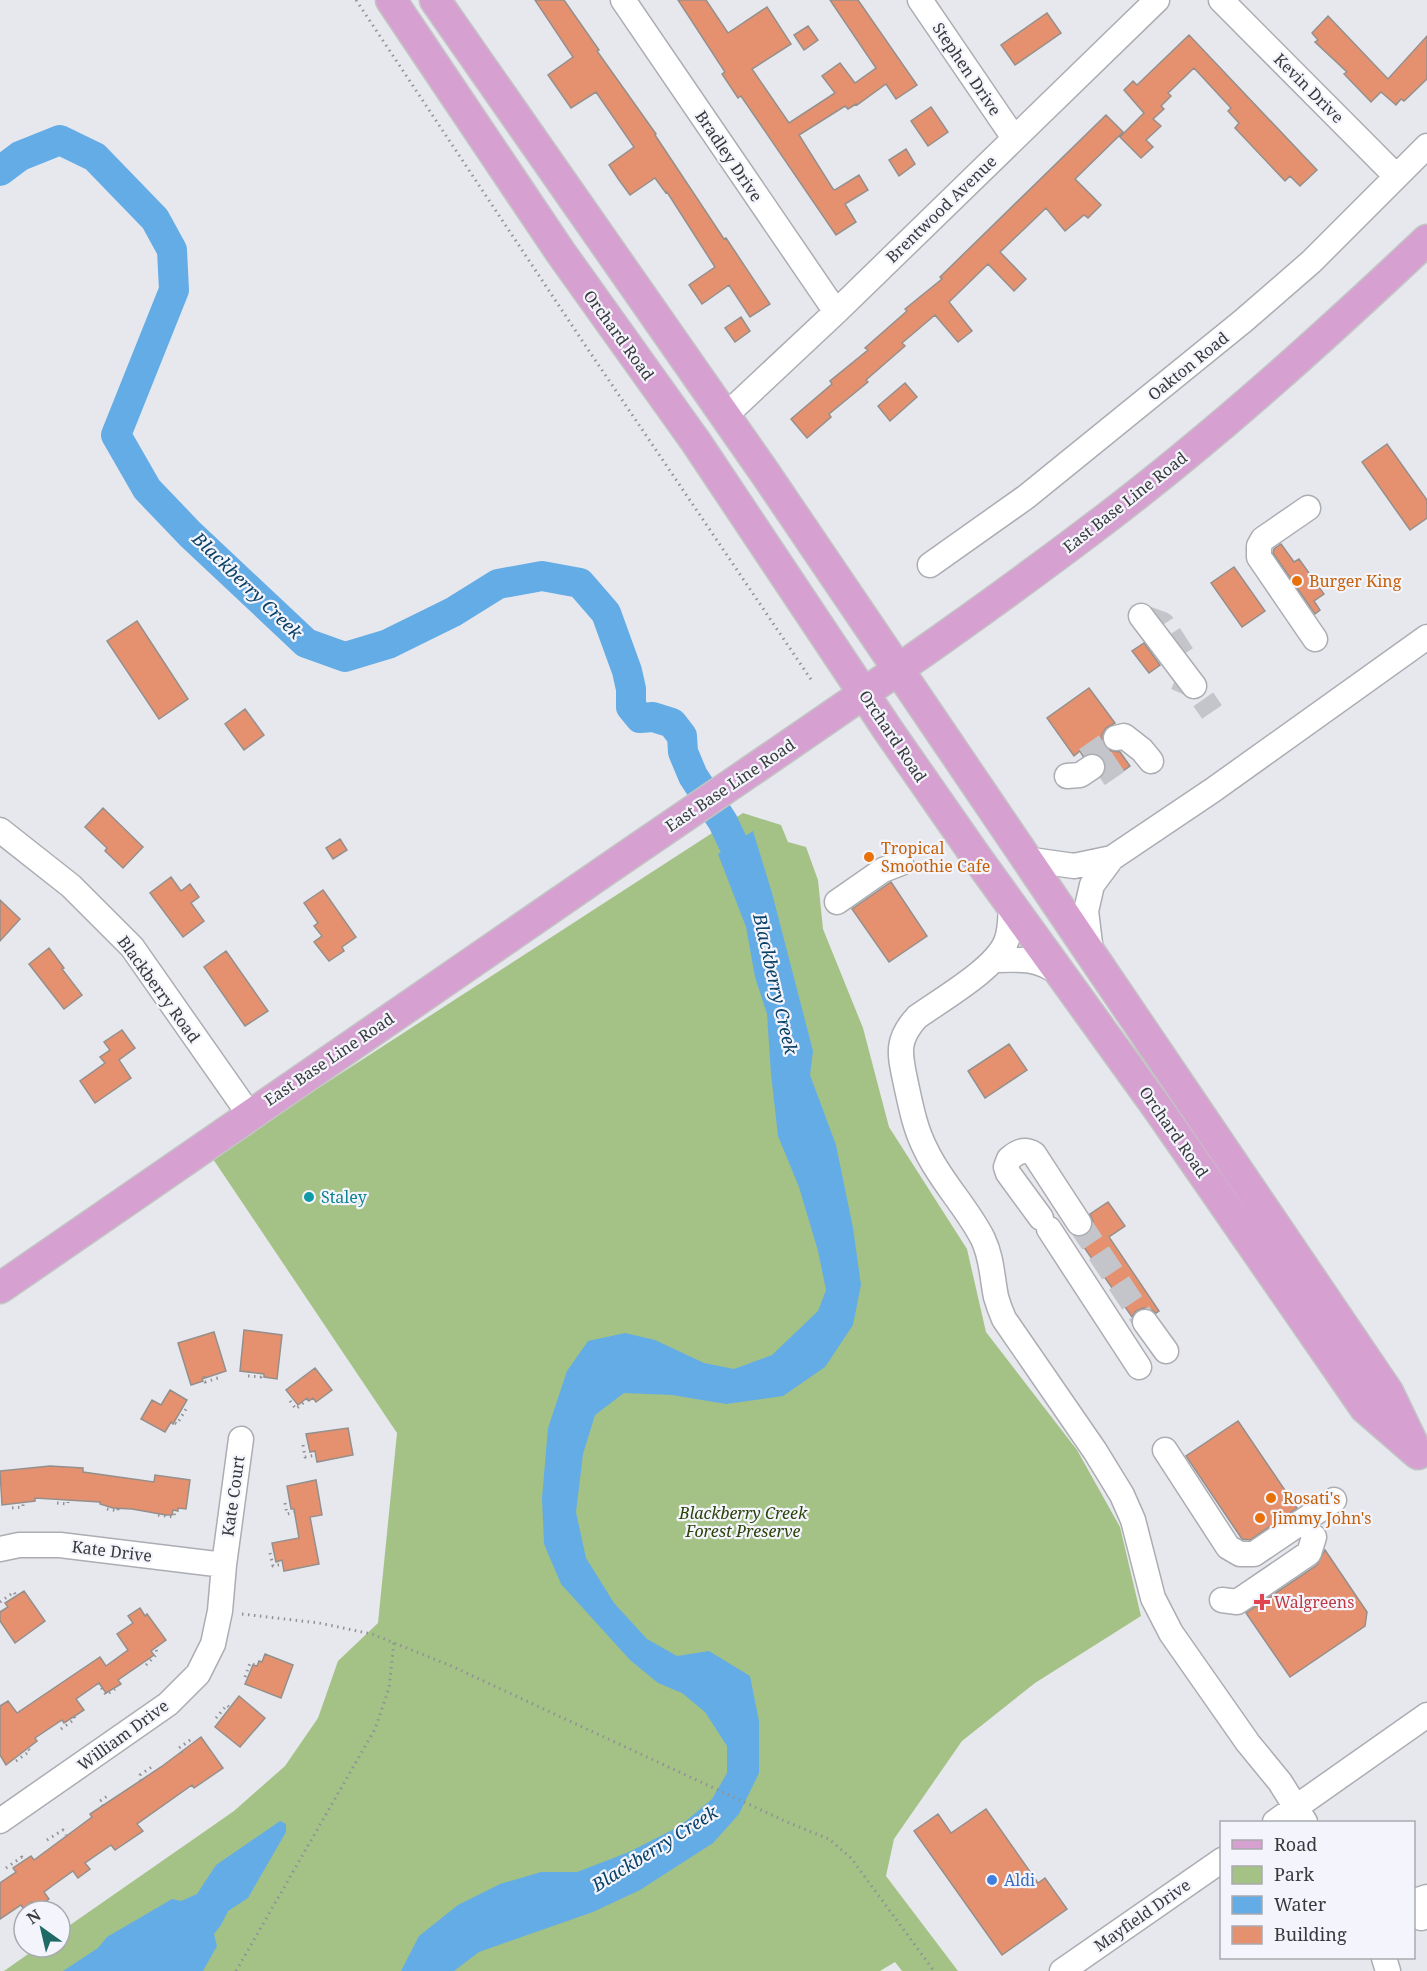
<svg xmlns="http://www.w3.org/2000/svg" width="1427" height="1971" viewBox="0 0 1427 1971" font-family="'Noto Serif',serif">
<style>
.green{fill:#a4c286}
.water{fill:#64ace6}
.lines{fill:none;stroke-linecap:round;stroke-linejoin:round}
.river{stroke:#64ace6;stroke-width:30}
.building{fill:#e5916f;stroke:#958f8c;stroke-width:1.5}
.minor-tunnel{stroke:#c4c5ca;stroke-width:24;stroke-dasharray:24 12;stroke-linecap:butt}
.minor-casing{stroke:#acadb3;stroke-width:27}
.major-casing{stroke:#c3c4c4;stroke-width:33}
.path{stroke:#919296;stroke-width:3;stroke-dasharray:1.5 4.5;stroke-linecap:butt}
.minor{stroke:#fff;stroke-width:24}
.major{stroke:#d6a1d1;stroke-width:30}
.food-dot{fill:#e8710a;stroke:#f4f5fc;stroke-width:2}
.culture-dot{fill:#0f9aa8;stroke:#f4f5fc;stroke-width:2}
.health-dot{fill:#e0444e;stroke:#f4f5fc;stroke-width:2}
.shop-dot{fill:#3f7fe0;stroke:#f4f5fc;stroke-width:2}
.labels{text-anchor:middle;stroke-width:4.5;stroke-linejoin:round;paint-order:stroke}
.street-label{font-size:16px;fill:#38393b;stroke:#f4f5fc}
.food-label{font-size:16px;fill:#c56008;stroke:#f4f5fc;text-anchor:start}
.culture-label{font-size:16px;fill:#0d838f;stroke:#f4f5fc;text-anchor:start}
.park-label{font-size:16px;font-style:italic;fill:#2b4209;stroke:#f4f5fc}
.health-label{font-size:16px;fill:#be3a42;stroke:#f4f5fc;text-anchor:start}
.shop-label{font-size:16px;fill:#366cbe;stroke:#f4f5fc;text-anchor:start}
.water-label{font-size:18px;font-style:italic;fill:#094167;stroke:#f4f5fc}
</style>
<rect width="100%" height="100%" fill="#e7e8ee"/>
<path class="green" d="M743 813 781 825 788 842 806 847 818 880 823 929 863 1028 889 1127 967 1249 986 1332 1077 1450 1120 1527 1141 1616 1035 1683 962 1741 894 1839 886 1876 958 1971H902L895 1962 880 1971H4L38 1947H60V1932L234 1811 285 1766 318 1718 338 1661 378 1623 397 1433 213 1159 286 1109Z"/>
<path class="water" d="M753 831 772 893 813 1051 810 1075 836 1145 853 1228 861 1285 853 1325 825 1367 783 1396 726 1404 672 1395 624 1393 595 1415 583 1454 576 1512 586 1558 614 1603 647 1639 677 1656 709 1651 750 1676 759 1721V1773L739 1814 713 1843 640 1890 593 1912 479 1952 454 1971H401L419 1936 458 1905 500 1884 541 1872H577L629 1852 680 1826 712 1799 727 1773V1746L705 1712 682 1693 658 1683 630 1660 561 1584 544 1544 542 1498 548 1428 567 1371 588 1341 625 1333 655 1340 704 1363 734 1369 772 1355 818 1311 826 1290 818 1251 799 1187 778 1136 771 1074 767 1014 755 977 746 927 718 854Z
M280 1821 286 1824V1832L248 1898 228 1911 221 1925 214 1934 217 1946 203 1971H63L98 1948 107 1937 172 1899 181 1901 197 1894 216 1865Z"/>
<g class="lines">
<path class="river" d="M0 171 20 156 60 140 95 157 155 219 172 250 174 290 116 435 147 489 190 534 306 643 345 657 388 644 453 612 498 584 542 576 580 583 606 613 627 671 631 689V707L640 718 653 717 672 723 682 736 683 752 693 776 723 822 751 881"/>
</g>
<path class="building" d="M535 0H564L599 50 597 51 656 134 655 135 724 239 726 238 770 304 750 317 729 285 702 304 689 285 715 267 667 192 666 193 655 178 630 195 619 180 609 165 634 147 596 92 571 108 548 75 573 57Z
M678 0H706L728 33 767 7 791 44 752 69 789 123 835 93 822 76 840 63 855 83 876 68 830 0H858L917 85 896 99 886 84 857 105 856 104 848 109 845 106 799 135 833 189 835 190 859 175 868 190 845 204 856 222 836 235 741 96 738 98 722 74 725 72Z
M1047 13 1061 33 1015 65 1001 45Z
M1328 16 1388 79 1427 36V79L1404 101 1401 99 1396 105 1381 92 1371 102 1344 74 1347 72 1315 42 1318 40 1312 33Z
M808 26 818 40 804 50 794 35Z
M1189 35 1317 170 1300 186 1290 176 1285 181 1235 128 1239 123 1228 111 1231 108 1194 68 1168 93 1171 96 1161 106 1164 109 1153 119 1161 126 1146 140 1153 147 1141 158 1120 137 1144 113 1124 90 1133 81 1137 85Z
M931 107 948 132 928 146 911 121Z
M1106 115 1123 132 1075 179 1101 205 1088 218 1084 215 1065 231 1046 208 1000 252 1026 279 1014 291 988 264 949 302 972 331 958 342 935 315 902 343 905 346 866 380 868 382 829 414 831 417 807 438 791 419 832 384 830 381 868 350 865 348 907 311 905 309 942 279 940 277Z
M906 149 915 164 899 176 889 160Z
M741 317 750 331 735 342 725 328Z
M905 383 917 397 890 421 878 406Z
M1387 444 1427 500V518L1410 530 1362 462Z
M1281 544 1294 562 1299 559 1324 594 1314 601 1320 610 1315 614 1273 553 1274 549Z
M1234 567 1265 611 1242 627 1211 583Z
M137 621 188 699 159 719 107 641Z
M1144 643 1160 665 1149 673 1132 651Z
M1089 688 1115 723 1106 728 1102 735V742L1106 748 1112 751 1120 752 1130 766 1106 783 1102 777 1106 767 1103 759 1098 754 1092 753 1083 756 1080 751 1074 756 1047 718Z
M245 709 264 735 244 750 225 724Z
M103 808 143 847 123 868 105 851 107 848 85 827Z
M340 839 347 850 333 859 326 848Z
M171 877 181 891 190 884 199 897 191 903 204 921 183 937 150 893Z
M891 882 927 936 889 962 852 909Z
M323 890 356 937 342 947 344 951 329 961 314 942 322 936 314 926 318 923 304 903Z
M0 900 20 919 0 941Z
M49 948 64 968 62 969 82 995 64 1009 29 964Z
M226 951 268 1011 245 1026 204 967Z
M122 1030 135 1048 119 1060 131 1078 95 1103 80 1081 105 1063 100 1057 110 1050 104 1042Z
M1009 1044 1027 1070 985 1098 968 1071Z
M1108 1202 1125 1226 1109 1237 1159 1311 1156 1313 1150 1309 1143 1308 1136 1311 1132 1317 1077 1237 1086 1235 1091 1230 1093 1222 1090 1214Z
M244 1330 282 1335 277 1379 264 1377V1374L240 1371Z
M214 1332 226 1371 202 1379 203 1381 191 1385 178 1343Z
M315 1368 332 1390 316 1402 313 1398 309 1401 307 1398 298 1405 286 1390Z
M170 1390 187 1400 173 1424 171 1422 165 1432 141 1419 152 1400 161 1405Z
M1238 1421 1297 1508 1250 1540 1242 1539 1186 1456Z
M348 1428 353 1455 317 1462 315 1451 310 1452 306 1434Z
M50 1466 83 1468V1472L154 1482 155 1475 190 1480 186 1509 178 1508V1511L173 1510 172 1515H166L132 1509 113 1508 100 1504V1502L35 1498V1501L2 1505 0 1471Z
M316 1480 322 1515 310 1517 319 1564 284 1571 282 1560 276 1562 272 1543 299 1538 294 1509H291L287 1486Z
M1325 1550 1367 1612 1365 1626 1290 1677 1246 1613 1317 1565Z
M24 1591 45 1621 15 1643 0 1621V1612L8 1607 5 1603Z
M140 1608 145 1616 147 1614 166 1640 151 1651 154 1655 118 1680 121 1684 106 1693 99 1683 76 1699 84 1710 64 1723 62 1720 35 1738 37 1741 6 1765 0 1755V1706L8 1701 17 1713 100 1657 106 1666 128 1650 117 1634 133 1623 128 1616Z
M265 1654 293 1665 281 1698 245 1684 253 1665 257 1666 259 1661 262 1662Z
M239 1696 265 1718 240 1747 215 1727Z
M201 1737 223 1768 194 1788 192 1785 137 1824 143 1831 115 1850 111 1845 85 1863 90 1869 78 1878 73 1871 52 1886 44 1892 49 1899 36 1908 32 1902 23 1908 21 1905 0 1919V1883L16 1872 13 1868 31 1856 34 1860 92 1817 90 1814 161 1767Z
M986 1809 1038 1883 1045 1878 1067 1909 1002 1955 914 1831 938 1814 951 1833Z"/>
<g class="lines">
<path class="minor-tunnel" d="M1141 616 1163 624 1185 658
M1176 678 1194 686 1212 712
M1086 759 1116 738
M1098 775 1126 756
M1079 1223 1145 1322"/>
<g class="minor-casing">
<path id="minor" d="M623 0 836 312
M920 0 1014 138
M1221 0 1396 176
M725 416 836 312 1157 0
M1308 508 1263 539 1259 546V557L1315 639
M930 565 1026 497 1243 321 1311 262 1427 146
M1141 616 1194 686
M1116 738 1124 736 1142 750 1151 761
M1067 776 1080 775 1092 767
M0 830 71 886 132 947 249 1114
M1025 859 1074 866 1112 858
M837 902 883 870 901 863
M1011 905C1010 917 1011 930 1006 942 995 969 942 999 917 1017 895 1041 900 1055 906 1084 911 1107 915 1129 926 1150 941 1182 967 1207 983 1239 992 1258 992 1277 996 1297 998 1304 1001 1312 1004 1319L1095 1451 1122 1495 1133 1520 1153 1598 1171 1633 1248 1743 1280 1782 1305 1822
M1091 952 1086 911 1092 885 1112 858 1213 790 1427 637
M995 960C1022 959 1038 958 1060 974
M1041 1218 1008 1173 1006 1167 1009 1159C1017 1152 1024 1148 1034 1154L1079 1223
M1049 1229 1139 1367
M1145 1322 1166 1351
M1165 1450 1228 1547 1240 1554H1254L1334 1500
M0 1549 19 1545H60L224 1565
M1222 1600 1237 1602 1309 1553 1314 1537
M0 1821 168 1704 198 1674 213 1644 220 1611 224 1565 241 1439
M1275 1822 1427 1715
M1418 1900 1427 1897
M1421 1918 1427 1916
M1384 1958 1388 1971
M1062 1971 1222 1860"/>
</g>
<g class="major-casing">
<path id="major" d="M391 0 561 253 696 442 888 730 975 855 1159 1110 1365 1408 1418 1454
M435 0 765 473 1388 1392 1412 1442
M0 1288C202 1147 405 1007 609 868 775 754 944 642 1104 520 1218 433 1323 338 1427 240"/>
</g>
<path class="path" d="M356 0 583 342 812 681
M204 1376 205 1382 218 1378
M248 1376 261 1377V1372
M290 1401 296 1409 308 1399
M175 1423 177 1424 186 1409
M303 1445 305 1457 316 1455
M57 1503 68 1504V1502
M285 1503 287 1514 295 1512
M12 1508 23 1507V1504
M107 1509 118 1511V1508
M158 1515 174 1517 175 1510
M270 1553 273 1566 283 1564
M0 1602 14 1592 16 1596
M242 1614 319 1623 372 1634 449 1665 787 1822 829 1839 851 1858 934 1971
M146 1665 157 1654 156 1648
M245 1677 250 1663 257 1666
M98 1683 106 1695 115 1689
M216 1718 227 1705 229 1707
M61 1729 75 1719 74 1716
M182 1753 179 1748 193 1738
M16 1761 30 1751 26 1746
M141 1781 140 1775 153 1766
M103 1806 100 1801 109 1795
M47 1840 63 1830 66 1835
M6 1868 22 1857 24 1861
M236 1971 375 1729 389 1688 394 1642"/>
<use href="#minor" class="minor"/>
<use href="#major" class="major"/>
</g>
<g class="food-dot">
<circle cx="1297" cy="581" r="6"/>
<circle cx="869" cy="857" r="6"/>
<circle cx="1271" cy="1498" r="6"/>
<circle cx="1260" cy="1518" r="6"/>
</g>
<circle class="culture-dot" cx="309" cy="1197" r="6"/>
<path class="health-dot" d="M1259 1593h6v6h6v6h-6v6h-6v-6h-6v-6h6z"/>
<circle class="shop-dot" cx="992" cy="1880" r="6"/>
<g class="labels">
<g class="street-label">
<text transform="translate(967 69) rotate(56)" y="6">Stephen Drive</text>
<text transform="translate(1309 88) rotate(45)" y="6">Kevin Drive</text>
<text transform="translate(729 156) rotate(56)" y="6">Bradley Drive</text>
<text transform="translate(941 209) rotate(-44)" y="6">Brentwood Avenue</text>
<text transform="translate(619 335) rotate(54)" y="6">Orchard Road</text>
<text transform="translate(1188 366) rotate(-39)" y="6">Oakton Road</text>
<text transform="translate(1125 502) rotate(-38)" y="6">East Base Line Road</text>
<text transform="translate(893 736) rotate(56)" y="6">Orchard Road</text>
<text transform="translate(730 785) rotate(-34)" y="6">East Base Line Road</text>
<text transform="translate(159 989) rotate(54)" y="6">Blackberry Road</text>
<text transform="translate(329 1059) rotate(-34)" y="6">East Base Line Road</text>
<text transform="translate(1174 1132) rotate(55)" y="6">Orchard Road</text>
<text transform="translate(233 1496) rotate(-82)" y="6">Kate Court</text>
<text transform="translate(112 1551) rotate(7)" y="6">Kate Drive</text>
<text transform="translate(123 1735) rotate(-36)" y="6">William Drive</text>
<text transform="translate(1142 1915) rotate(-35)" y="6">Mayfield Drive</text>
</g>
<g class="food-label">
<text x="1309" y="587">Burger King</text>
<text x="881" y="854">Tropical<tspan x="881" dy="18">Smoothie Cafe</tspan></text>
<text x="1283" y="1504">Rosati's</text>
<text x="1272" y="1524">Jimmy John's</text>
</g>
<g class="culture-label">
<text x="321" y="1203">Staley</text>
</g>
<g class="park-label">
<text x="743" y="1519">Blackberry Creek<tspan x="743" dy="18">Forest Preserve</tspan></text>
</g>
<g class="health-label">
<text x="1274" y="1608">Walgreens</text>
</g>
<g class="shop-label">
<text x="1004" y="1886">Aldi</text>
</g>
<g class="water-label">
<text transform="translate(247 586) rotate(44)" y="6">Blackberry Creek</text>
<text transform="translate(775 984) rotate(77)" y="6">Blackberry Creek</text>
<text transform="translate(655 1849) rotate(-32)" y="6">Blackberry Creek</text>
</g>
</g>
<rect x="1220" y="1821" width="195" height="138" fill="#f4f5fc" stroke="#a9aaaf" stroke-width="1.5"/>
<rect x="1232" y="1840" width="30" height="9" fill="#d6a1d1" stroke="#a9aaaf" stroke-width="1.5"/>
<text x="1274" y="1851" font-size="18" fill="#38393b">Road</text>
<rect x="1232" y="1866" width="30" height="18" fill="#a4c286" stroke="#a9aaaf" stroke-width="1.5"/>
<text x="1274" y="1881" font-size="18" fill="#38393b">Park</text>
<rect x="1232" y="1896" width="30" height="18" fill="#64ace6" stroke="#a9aaaf" stroke-width="1.5"/>
<text x="1274" y="1911" font-size="18" fill="#38393b">Water</text>
<rect x="1232" y="1926" width="30" height="18" fill="#e5916f" stroke="#a9aaaf" stroke-width="1.5"/>
<text x="1274" y="1941" font-size="18" fill="#38393b">Building</text>
<g transform="translate(42 1929) rotate(326)"><circle r="28" fill="#f4f5fc" stroke="#a9aaaf" stroke-width="1.5"/>
<path d="M0-4.5L10 22L0 15L-10 22Z" fill="#1f6a66"/>
<text y="-9" font-size="16" font-weight="bold" text-anchor="middle" fill="#38393b">N</text>
</g>
</svg>
